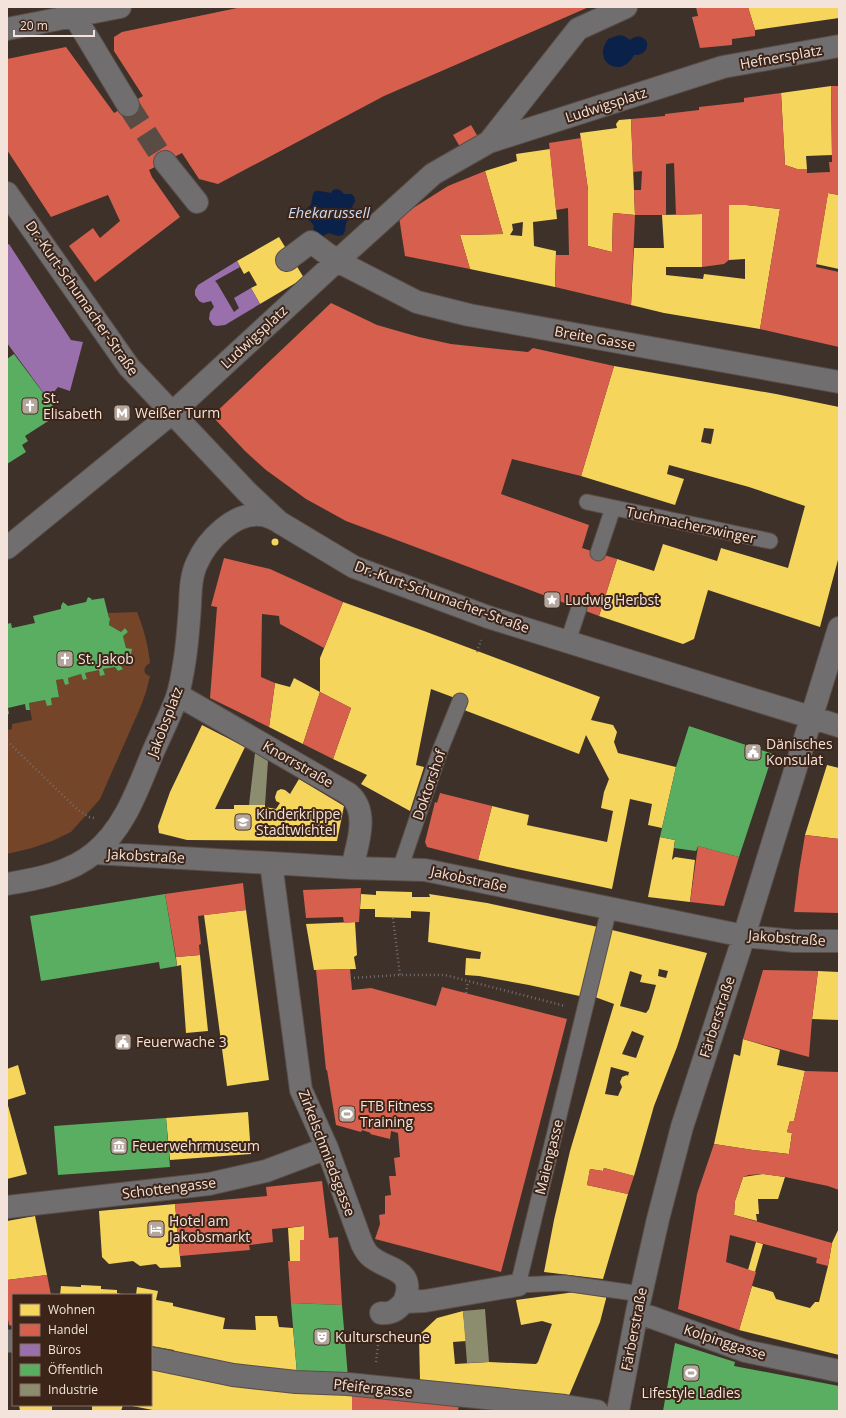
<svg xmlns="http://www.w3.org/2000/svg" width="846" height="1418" viewBox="0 0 846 1418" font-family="'Open Sans',sans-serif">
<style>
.green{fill:#744528}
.water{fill:#0a2249}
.homes{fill:#f6d55c;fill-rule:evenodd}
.shops{fill:#d6604d}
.offices{fill:#9970ab}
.public{fill:#5aae61}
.industry{fill:#8c8c6e}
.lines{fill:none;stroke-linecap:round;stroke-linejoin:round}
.street-tunnel{stroke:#594c45;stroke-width:22;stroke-dasharray:22 11;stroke-linecap:butt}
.lane-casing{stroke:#594e48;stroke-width:17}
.street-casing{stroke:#594e48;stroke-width:24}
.path{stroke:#736f6f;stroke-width:2.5;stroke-dasharray:1 3;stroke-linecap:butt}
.lane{stroke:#716e70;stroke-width:15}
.street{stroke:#716e70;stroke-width:22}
.labels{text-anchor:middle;stroke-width:4;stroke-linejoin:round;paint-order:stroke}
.street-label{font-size:14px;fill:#f3e3db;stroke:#3c2518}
.poi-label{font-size:14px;fill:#f3e3db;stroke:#3c2518;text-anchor:start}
.water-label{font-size:15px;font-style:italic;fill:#c8dcfa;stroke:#3c2518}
</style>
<rect width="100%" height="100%" fill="#3e312a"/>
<path class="green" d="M137 612C144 629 148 645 150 663 143 666 142 674 150 676L146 692 141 706 100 799 71 832 52 841 32 848 7 854V730L12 729V724L32 720 29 703 45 700 47 706 52 705 51 698 59 697 56 680 63 679 65 685 69 684 68 678 81 674 83 680 87 679 85 673 99 670 101 676 105 675 103 669 115 667 118 671 123 669 119 664 126 653 131 654 132 650 126 648 123 636 128 632 125 628 121 632 109 625 110 619 109 618 108 613Z"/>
<path class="water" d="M619 35 624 36 630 40C636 35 642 35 647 42 648 51 643 55 634 55 621 80 591 62 608 39Z
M337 189 340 190 344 194H351L354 196 355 201 352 207 354 212 353 216C352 218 349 218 348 220 344 224 347 230 343 235L338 236 328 233 322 237C316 236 312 232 314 226L311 222 305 218 304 214 305 210 311 205C314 187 313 190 331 193L333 190Z"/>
<path class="homes" d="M748 7H839V18L755 30Z
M831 86 832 155 806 156 807 169H797L785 165 781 93Z
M631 119 635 215 613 213 612 252 588 246V190L580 133 617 128 616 124 619 120Z
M550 149 557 219 533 222 534 246 556 251 555 287 470 269 460 235 503 234 485 171 517 161 516 154ZM523 222 522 236 510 235 513 230 512 224Z
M828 193 839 195V269L816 264Z
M729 205H746L780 209 760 329 664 313 631 305 634 248H664L662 215 702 214V267H666V275L703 279 704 274 745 279V259L729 260Z
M279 237 304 278 260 304 251 288 257 285 249 271 244 274 237 261Z
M614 366 776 394 839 407V556L820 627 708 590 694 639 683 644 599 616 617 559 654 571 663 544 717 561 721 548 788 568 805 506 749 487 669 465 667 474 684 479 675 505 581 476ZM704 428 714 429 711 444 701 442Z
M271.5 542a3.5 3.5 0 1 1 7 0a3.5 3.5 0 1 1-7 0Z
M343 602 424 631 600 697 591 720 613 725 617 732 614 742 618 753 676 767 662 828 648 825 652 804 630 799 612 889 517 869 478 860 492 806 529 815 527 825 607 842 613 811 601 808 604 792 609 779 586 735 579 754 464 710 455 698 431 689 416 765 424 767 410 811 361 784 367 775 333 759 351 708 320 692V658Z
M294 678 320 692 303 744 269 727 275 683 290 687Z
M202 725 245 747 215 809H234V805H265V807L276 809 280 803 276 801 275 797 277 791 281 789 285 790 290 794 299 779 344 806 337 841 187 840 159 833 158 826 170 792Z
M827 765 839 768V839L805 835Z
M660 837 675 840 672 860 675 857 695 860 690 902 648 897Z
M376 891 412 892V897H430L429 894 487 903 598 927 584 997 529 985 479 976 465 975 466 958 480 959 481 952 428 942 430 912 411 911V918L375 917V909H360L361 894 376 895Z
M246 910 269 1080 227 1086 204 915Z
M355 922 357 955 354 957 356 969 314 970 306 924Z
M612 930 707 953 677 1047 654 1106 634 1176 604 1168 603 1171 590 1169 587 1185 628 1194 603 1279 544 1272 554 1220 570 1151 614 1004 595 997ZM659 969 668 971 666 978 658 976ZM630 971 642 975 640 982 656 985 649 1009 646 1013 620 1006ZM632 1031 644 1036 636 1058 622 1054ZM611 1067 629 1072 628 1076 627 1075 622 1077 620 1082 622 1087 618 1096 605 1094Z
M200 955 208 1031 186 1033 181 965 177 966 176 957Z
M818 971 839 972V1020L812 1019Z
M743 1039 780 1050 777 1065 805 1071 794 1121H790L787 1132 792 1133 789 1154 753 1150 714 1144 734 1054 740 1056Z
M18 1065 26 1094 7 1100V1069Z
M7 1102 27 1174 7 1179Z
M248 1112 251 1154 170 1160 166 1118Z
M763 1174 785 1177 778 1199H758L759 1214H756L757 1221 734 1215 735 1201 743 1177Z
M175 1204 181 1267 160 1268 156 1264 140 1266 133 1261 109 1264 102 1257 99 1211Z
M35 1216 47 1275 7 1280V1221Z
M304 1226V1240H300V1261H290L288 1228Z
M839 1228V1355L739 1330 752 1286 773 1292 776 1299 810 1308 815 1302H819L828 1266 832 1243Z
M756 1242 763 1244 755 1272 748 1270Z
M81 1285 101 1286V1289L117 1290V1293L126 1295H60L61 1286 81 1287Z
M137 1287 158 1291 156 1300 173 1303V1306L225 1318 223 1329 256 1330 255 1316H277L279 1327 293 1328 297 1373 226 1364 174 1355V1350L151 1346V1295H136Z
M575 1292 607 1295 600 1322 568 1398 420 1381 419 1335 437 1318 463 1311 466 1341 453 1342 455 1364 489 1362 536 1364 538 1362 552 1324 542 1321 521 1325 516 1300Z
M151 1369 228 1385 352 1395V1411H158L132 1406 151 1405Z
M19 1405H52V1411H20Z
M92 1405H123L121 1411H92Z"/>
<path class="shops" d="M242 7H589L384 96 218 184 199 179 182 153 149 170 152 177 180 217 95 282 69 246 93 228 100 238 120 221 108 195 51 217 7 150V59L66 47 114 113 143 96 114 51V37L122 32Z
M696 7H748L755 30V36L732 39V45L700 48 692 17 698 16Z
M831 86H839V195L828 193 816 267 839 272V347L760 329 780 209 746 205H729V260L724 264 702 267V214L676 215 674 163 666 164V215H635L634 190H641L642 171 633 172 631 119 665 116V114L699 110V107L744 102V98L781 93 785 165 797 169H807V173L830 172 829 162H832Z
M471 125 481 142 463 152 453 135Z
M581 138 588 190V246L612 252 613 213 635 215 631 305 555 287 556 255H569L568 208 556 210 549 143Z
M485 171 503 234 460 235 470 269 405 256 399 217 448 186Z
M331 303 377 325 419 337 451 344 528 352 533 348 614 366 581 476 512 459 501 494 589 525 582 548 617 559 599 616 346 521 306 499 266 470 245 451 212 416Z
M224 558 270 569 343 602 324 648 280 624 279 616 262 614 261 677 275 683 269 727 210 698 217 607 211 606Z
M320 692 351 708 333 759 303 744Z
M440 793 492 806 478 860 427 847 425 842 435 802 437 803Z
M805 835 839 839V913L794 912 799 871Z
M698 846 739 857 724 906 690 902Z
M243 883 246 910 198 916 201 944 199 945 200 955 176 957 165 894Z
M361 888 359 922 344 923 343 917 306 918 303 890Z
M350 969 352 990 371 988 436 1006 442 987 567 1019 501 1272 375 1239 380 1224 379 1215 385 1214V1196L391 1195 389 1176H396L394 1158 400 1157 398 1133 391 1131 390 1139 370 1134 371 1133 362 1130 361 1132 336 1125 327 1070H326L316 970Z
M763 970 818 971 812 1019 809 1057 743 1039Z
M805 1071 839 1072V1190L828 1186 785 1177 763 1174 749 1175 743 1177 735 1201 734 1215 832 1243 828 1266 816 1263 817 1258 730 1235 726 1262 756 1272 739 1330 678 1309 697 1194 714 1144 753 1150 789 1154 792 1133 787 1132 790 1121H794Z
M604 1168 634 1176 628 1194 587 1185 590 1169 603 1171Z
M322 1181 329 1238 338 1237 342 1305 291 1303 288 1261H300V1240H304V1226L272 1229 273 1242 249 1245 250 1250 180 1256 175 1204 267 1196 266 1187Z
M47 1275 51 1295H13V1326L9 1325 7 1313V1280Z
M352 1395 459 1404 458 1411H352Z"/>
<path class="offices" d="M9 244 71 340 83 342 70 391 58 387 48 399 7 343V245Z
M237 261 240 267 215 281 217 283 234 312 239 308 234 298 251 288 260 304 225 325 217 326 213 325 209 319 210 312 214 307 211 301 203 303 199 301 195 295V290L198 285Z"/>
<path class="public" d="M14 354 59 414 25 436 28 441 22 445 26 452 7 464V359Z
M88 597 92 599 91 600 104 598 109 618H110L109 625 121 632 125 628 128 632 123 636 126 648 132 649 131 655 126 653 119 664 123 669 118 671 115 667 103 669 105 675 100 676 99 670 85 673 87 679 83 680 81 674 68 678 69 684 65 685 63 679 56 680 59 697 51 698 52 705 47 706 45 700 29 703 30 710H26L25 704 8 708 9 714H7V624L11 623 12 628 35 623 33 616 61 609V606L63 602 68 606 86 602Z
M689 726 773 754 739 857 698 846 696 851 674 848 675 840 660 837 676 767Z
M165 894 177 966 160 969 159 962 41 981 30 916Z
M166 1118 170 1167 58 1175 54 1126Z
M291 1303 342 1305 348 1377 297 1373Z
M675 1343 735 1362 734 1366 839 1386V1411H663Z"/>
<path class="industry" d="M255 753 268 761 265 805H249Z
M485 1309 489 1362 467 1363 463 1311Z"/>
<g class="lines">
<path class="street-tunnel" d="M128 105 165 162"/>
<g class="lane-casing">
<path id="lane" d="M587 502 770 541
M598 553 613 508
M568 641 579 608
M400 869 441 748 460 701
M609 909 518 1285 564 1283 641 1294"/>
</g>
<g class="street-casing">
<path id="street" d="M74 7 75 17 128 105
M7 29 120 7
M489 142 723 67 839 46
M165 162 197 202
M7 193 129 367 247 492 279 522 354 567 488 617 839 726
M287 260 311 242 337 261 417 302 469 315 839 382
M7 548 172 413 337 261 433 174 489 142 578 29 626 7
M178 695 349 794C370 812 357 845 352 868
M94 853 271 863 352 868 425 870 744 936 794 941H839
M271 863 301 1090 327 1148 362 1244C364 1248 366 1252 369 1255 385 1271 418 1267 404 1302
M7 884C37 879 70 873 94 853 125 828 138 788 153 752 161 734 170 716 177 697 181 685 183 671 185 658 187 645 188 632 189 619 191 601 189 579 197 563 207 540 234 512 261 515 267 515 273 519 278 521
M7 1207 209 1184 266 1171 327 1148
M637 1312 745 1351 839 1371
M381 1313C392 1314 397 1310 404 1302L425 1301 518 1285
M7 1341H13
M151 1358 233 1375 296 1382 348 1384 565 1406 597 1411
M618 1411 637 1312 658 1219 682 1127 744 936 839 628"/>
</g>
<path class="path" d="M477 652 481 640
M7 741 78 810 89 817 94 818
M393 918 400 975
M350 978 400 975H445L565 1006
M466 993 468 981
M376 1362 379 1337"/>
<use href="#lane" class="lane"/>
<use href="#street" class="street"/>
</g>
<defs>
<g id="church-square" transform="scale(0.9)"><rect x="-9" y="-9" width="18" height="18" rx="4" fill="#b4a59d" stroke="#3c2518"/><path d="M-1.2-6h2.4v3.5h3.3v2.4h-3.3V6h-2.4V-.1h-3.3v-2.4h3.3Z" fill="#fff"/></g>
<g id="metro-square" transform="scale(0.9)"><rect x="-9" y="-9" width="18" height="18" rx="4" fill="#b4a59d" stroke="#3c2518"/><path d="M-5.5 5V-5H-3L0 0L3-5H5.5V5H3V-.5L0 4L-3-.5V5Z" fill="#fff"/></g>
<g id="sight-square" transform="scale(0.9)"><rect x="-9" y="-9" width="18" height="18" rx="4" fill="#b4a59d" stroke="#3c2518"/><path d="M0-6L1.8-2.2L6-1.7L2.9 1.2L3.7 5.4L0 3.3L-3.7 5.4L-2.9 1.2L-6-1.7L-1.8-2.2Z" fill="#fff"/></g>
<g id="civic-square" transform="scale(0.9)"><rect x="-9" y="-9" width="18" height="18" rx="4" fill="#b4a59d" stroke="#3c2518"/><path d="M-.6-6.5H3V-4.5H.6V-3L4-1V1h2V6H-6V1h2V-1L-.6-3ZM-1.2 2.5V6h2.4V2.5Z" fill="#fff"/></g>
<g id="school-square" transform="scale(0.9)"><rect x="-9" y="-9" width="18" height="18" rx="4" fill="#b4a59d" stroke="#3c2518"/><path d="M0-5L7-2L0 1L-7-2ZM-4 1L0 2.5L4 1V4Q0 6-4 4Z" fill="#fff"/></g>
<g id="stadium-square" transform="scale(0.9)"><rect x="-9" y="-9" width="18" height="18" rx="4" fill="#b4a59d" stroke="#3c2518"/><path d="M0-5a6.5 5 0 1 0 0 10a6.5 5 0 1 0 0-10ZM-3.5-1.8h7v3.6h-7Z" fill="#fff"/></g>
<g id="museum-square" transform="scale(0.9)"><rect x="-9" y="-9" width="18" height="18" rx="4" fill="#b4a59d" stroke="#3c2518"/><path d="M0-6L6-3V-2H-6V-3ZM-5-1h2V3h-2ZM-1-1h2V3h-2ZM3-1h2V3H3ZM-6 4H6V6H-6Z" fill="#fff"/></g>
<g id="hotel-square" transform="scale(0.9)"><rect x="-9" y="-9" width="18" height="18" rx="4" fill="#b4a59d" stroke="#3c2518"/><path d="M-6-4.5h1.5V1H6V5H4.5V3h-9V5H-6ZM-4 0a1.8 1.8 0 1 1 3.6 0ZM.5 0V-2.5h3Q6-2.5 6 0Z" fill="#fff"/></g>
<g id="theatre-square" transform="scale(0.9)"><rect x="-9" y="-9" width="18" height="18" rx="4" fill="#b4a59d" stroke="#3c2518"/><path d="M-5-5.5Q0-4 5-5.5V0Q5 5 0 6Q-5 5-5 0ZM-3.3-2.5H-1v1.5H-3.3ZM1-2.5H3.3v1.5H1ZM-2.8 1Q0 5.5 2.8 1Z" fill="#fff"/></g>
</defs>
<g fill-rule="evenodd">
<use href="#church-square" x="30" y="406"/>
<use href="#metro-square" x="122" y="413"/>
<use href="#sight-square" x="552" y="600"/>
<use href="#church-square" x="65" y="659"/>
<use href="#civic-square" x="753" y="752"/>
<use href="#school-square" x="243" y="822"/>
<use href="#civic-square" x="123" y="1042"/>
<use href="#stadium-square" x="347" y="1114"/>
<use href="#museum-square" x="119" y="1146"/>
<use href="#hotel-square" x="156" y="1229"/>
<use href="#theatre-square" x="322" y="1337"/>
<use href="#stadium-square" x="691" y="1373"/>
</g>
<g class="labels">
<g class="street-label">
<text transform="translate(781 57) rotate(-10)" y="5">Hefnersplatz</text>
<text transform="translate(606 105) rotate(-18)" y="5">Ludwigsplatz</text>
<text transform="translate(82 298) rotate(55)" y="5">Dr.-Kurt-Schumacher-Straße</text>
<text transform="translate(254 337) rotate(-43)" y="5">Ludwigsplatz</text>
<text transform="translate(595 338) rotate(10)" y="5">Breite Gasse</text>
<text transform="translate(691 525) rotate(12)" y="5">Tuchmacherzwinger</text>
<text transform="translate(442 597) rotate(20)" y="5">Dr.-Kurt-Schumacher-Straße</text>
<text transform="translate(165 722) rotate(-69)" y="5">Jakobsplatz</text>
<text transform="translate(298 764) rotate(30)" y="5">Knorrstraße</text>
<text transform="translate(429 785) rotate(-71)" y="5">Doktorshof</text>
<text transform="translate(146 856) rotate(3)" y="5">Jakobstraße</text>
<text transform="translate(469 879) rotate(12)" y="5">Jakobstraße</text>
<text transform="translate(787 938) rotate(4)" y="5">Jakobstraße</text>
<text transform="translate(717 1017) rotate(-72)" y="5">Färberstraße</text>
<text transform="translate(327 1153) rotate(69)" y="5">Zirkelschmiedsgasse</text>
<text transform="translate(549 1157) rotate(-76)" y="5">Maiengasse</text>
<text transform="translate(169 1188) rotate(-7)" y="5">Schottengasse</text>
<text transform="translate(634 1329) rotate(-79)" y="5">Färberstraße</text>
<text transform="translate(725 1342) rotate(18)" y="5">Kolpinggasse</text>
<text transform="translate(373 1388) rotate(6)" y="5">Pfeifergasse</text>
</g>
<g class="poi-label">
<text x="43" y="403">St.<tspan x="43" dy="16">Elisabeth</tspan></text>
<text x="135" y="418">Weißer Turm</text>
<text x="565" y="605">Ludwig Herbst</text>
<text x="78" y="664">St. Jakob</text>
<text x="766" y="749">Dänisches<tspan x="766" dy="16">Konsulat</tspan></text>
<text x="256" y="819">Kinderkrippe<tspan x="256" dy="16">Stadtwichtel</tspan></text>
<text x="136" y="1047">Feuerwache 3</text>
<text x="360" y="1111">FTB Fitness<tspan x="360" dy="16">Training</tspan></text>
<text x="132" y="1151">Feuerwehrmuseum</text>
<text x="169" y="1226">Hotel am<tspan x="169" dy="16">Jakobsmarkt</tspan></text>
<text x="335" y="1342">Kulturscheune</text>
<text x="691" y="1398" text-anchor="middle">Lifestyle Ladies</text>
</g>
<g class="water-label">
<text x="329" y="218">Ehekarussell</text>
</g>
</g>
<rect width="846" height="1418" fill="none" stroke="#f3e3db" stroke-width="16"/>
<rect x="12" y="1294" width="140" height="112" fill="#3c2518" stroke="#857166"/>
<rect x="20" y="1304" width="20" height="12" fill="#f6d55c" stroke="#857166"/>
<text x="48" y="1314" font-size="12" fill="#f3e3db">Wohnen</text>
<rect x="20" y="1324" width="20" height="12" fill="#d6604d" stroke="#857166"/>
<text x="48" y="1334" font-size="12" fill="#f3e3db">Handel</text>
<rect x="20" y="1344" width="20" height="12" fill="#9970ab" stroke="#857166"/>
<text x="48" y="1354" font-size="12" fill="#f3e3db">Büros</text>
<rect x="20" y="1364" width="20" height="12" fill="#5aae61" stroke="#857166"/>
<text x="48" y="1374" font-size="12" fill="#f3e3db">Öffentlich</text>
<rect x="20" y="1384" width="20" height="12" fill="#8c8c6e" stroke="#857166"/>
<text x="48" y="1394" font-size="12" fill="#f3e3db">Industrie</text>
<path d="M14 30v6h80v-6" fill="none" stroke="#f3e3db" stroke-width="2"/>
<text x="20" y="30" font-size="12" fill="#f3e3db" stroke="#3c2518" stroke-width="3" paint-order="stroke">20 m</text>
</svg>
